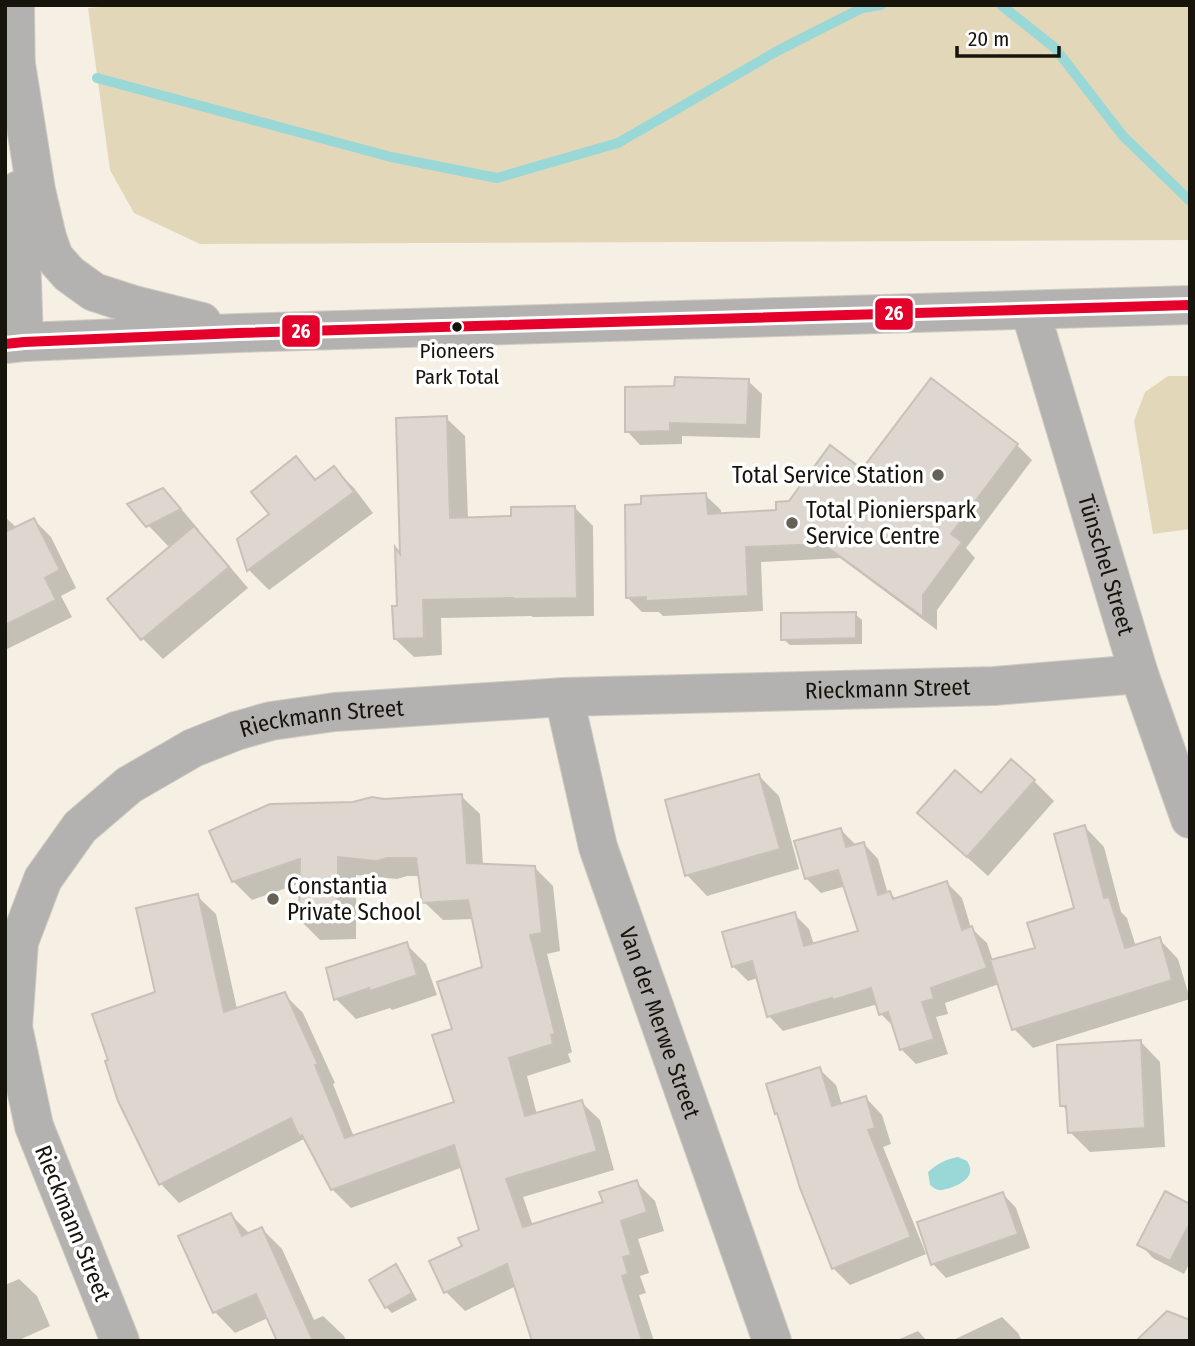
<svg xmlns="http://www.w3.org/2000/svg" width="1195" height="1346" viewBox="0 0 1195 1346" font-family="'Fira Sans Condensed',sans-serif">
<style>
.green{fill:#e3d7ba}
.water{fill:#99d8d7}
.shadow{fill:#0003}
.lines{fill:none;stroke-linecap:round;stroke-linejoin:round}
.stream{stroke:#99d8d7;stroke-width:10}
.building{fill:#ded7cf;stroke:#c8c1ba;stroke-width:2}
.minor-casing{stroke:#d0ccc2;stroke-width:40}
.minor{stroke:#b4b2b1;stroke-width:38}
.bus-1-casing{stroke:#fff;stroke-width:16}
.bus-1{stroke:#e4002b;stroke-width:10}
.bus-dot{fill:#17140c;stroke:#fff;stroke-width:2.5}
.poi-dot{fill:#656157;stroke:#fff;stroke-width:2.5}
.labels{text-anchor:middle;stroke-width:7;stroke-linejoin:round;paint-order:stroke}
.bus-label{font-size:21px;fill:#17140c;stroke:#fff}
.poi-label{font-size:23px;fill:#17140c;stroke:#fff;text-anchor:start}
.street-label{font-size:23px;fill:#17140c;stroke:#fff}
.line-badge{stroke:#fff;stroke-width:2.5}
.badge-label{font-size:19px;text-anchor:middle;font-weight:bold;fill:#fff}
</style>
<rect width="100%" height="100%" fill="#f5f0e3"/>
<path class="green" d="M122 5H1190V240L200 244 134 213 110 170 88 8Z
M1168 376H1190V529L1153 534 1134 421 1145 392Z"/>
<path class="water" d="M958 1157 967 1161C969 1164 971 1168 970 1172 969 1182 950 1189 941 1190 936 1190 934 1188 930 1185L928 1172C937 1164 946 1159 958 1157Z"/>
<path class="shadow" d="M748 381 762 394 760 438 682 436V444L640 445 627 431 676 388Z
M446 418 465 436 468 519 513 518 574 507 593 526 594 616 533 617 531 616 441 618 442 655 414 657 395 639 402 557Z
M1017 445 1032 460 966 548 975 558 937 610V630L840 558 761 562 763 611 663 616 659 612H642L627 597 705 495 721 510V515L778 512 790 503 863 471Z
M296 458 318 481 334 468 354 488 373 513 269 590 249 570 239 540 271 514Z
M163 490 183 511 199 530 197 531 214 548 248 588 163 659 143 639 109 599 175 542 168 546 148 525Z
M5 517 17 528 34 520 51 537 76 588 61 596 72 617 5 650Z
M855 614 862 620V644L790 645 783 639Z
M759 776 779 796 799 869 707 896 687 875Z
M1034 781 1054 801 988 876 940 833 920 813Z
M461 796 480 814 483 865 534 867 553 886 560 951 547 954 572 1052 568 1054 571 1062 527 1076 537 1115 581 1102 600 1120 614 1170 523 1197 533 1226 605 1204 636 1182 655 1201 664 1231 638 1239 649 1273 640 1276 646 1293 639 1295 654 1341H533L516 1286 465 1311 446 1292 432 1262 464 1247 481 1231 463 1167 351 1208 332 1189 308 1143 304 1139 179 1203 161 1184 157 993 197 896 216 914 237 1009 284 994 303 1013 335 1083 333 1084 354 1137 456 1103 454 1030 484 968 474 919 443 920 424 902 420 876H407L397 879 356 875V939L320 940 301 921V883L252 900 233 881 384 801Z
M1085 827 1104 847 1121 912 1127 918 1136 947 1159 939 1178 959 1190 999 1033 1048 1014 1029 999 984 945 1003 948 1014 936 1017 948 1054 916 1064 901 1049 895 1028 881 1014 878 1004 783 1031 769 1016 758 978 748 981 733 966 794 914 809 929 814 945 860 933 846 886 821 893 806 878 841 830 856 845 864 844 878 859 888 894 890 893 897 900 947 883 962 898 971 928 987 943 993 961 1037 949 1076 909Z
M406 944 426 964 437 995 392 1010 390 1008 356 1019 336 999Z
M1140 1041 1160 1062 1165 1147 1090 1152 1070 1132 1068 1112 1062 1105Z
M819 1069 836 1085 842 1105 866 1098 882 1115 891 1144 883 1147 926 1254 850 1285 833 1268 780 1116 777 1113Z
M1003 1194 1016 1208 1030 1248 946 1278 933 1264Z
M1190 1206V1262L1184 1274 1153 1258 1140 1244Z
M231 1215 250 1234 262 1229 282 1249 314 1320 323 1316 344 1336 346 1341H278L268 1318 235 1333 215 1312 181 1237Z
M396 1267 402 1273 417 1300 392 1313 386 1307Z
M19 1279 37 1296 50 1326 17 1341H5V1285Z
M1002 1317 1018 1333 1022 1341H951Z
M918 1331 927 1341H895Z"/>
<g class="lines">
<path class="stream" d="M1001 5 1055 48 1123 136 1190 201
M97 78 391 157 497 178 618 143 779 50 862 8 881 5"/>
</g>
<path class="building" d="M675 377 749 379 747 425 670 423V431L625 432V387L674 386Z
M931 378 1018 444 951 534 962 542 923 595V617L823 544 746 547 748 596 646 601V597L626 598 625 505 641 504V496L706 493 708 514 776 510V502L789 501 830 445 862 469Z
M447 416 450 518 511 516V507L575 506 577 598 513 599V598L423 600 424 638 394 639 392 606H397L395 547 400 554 396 418Z
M296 456 315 480 334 466 354 492 247 571 237 539 269 514 251 492Z
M163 488 181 509 146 527 127 504Z
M34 518 60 570 45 578 56 600 5 625V532Z
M194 526 229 567 141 640 107 599Z
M856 612V638L781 640V613Z
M1011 759 1035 780 967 857 917 813 955 770 981 793Z
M759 774 780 849 685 876 665 800Z
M462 794 467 863 535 866 542 933 530 935 555 1034 551 1035 553 1044 509 1058 525 1116 582 1100 597 1151 506 1179 523 1227 603 1202 599 1192 637 1180 647 1212 621 1221 631 1255 623 1257 628 1274 622 1276 642 1341H532L507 1264 444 1293 429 1261 462 1246 458 1238 479 1230 454 1145 331 1190 302 1135 299 1136 291 1118 159 1185 118 1101 105 1061 108 1060 92 1014 155 992 136 908 198 894 224 1012 285 992 318 1064 315 1065 345 1138 454 1102 432 1035 452 1029 437 982 482 967 468 900 422 903 416 858H387L377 861 338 857V921L299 922 300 859 232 882 209 831 270 804 353 802 372 797 384 799Z
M1085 825 1104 898 1109 897 1125 948 1160 937 1172 980 1012 1030 990 960 1035 948 1027 923 1074 908 1054 834Z
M841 828 846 847 864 842 878 895 890 891 893 899 947 881 962 930 972 926 987 968 931 988 934 999 922 1002 934 1039 900 1050 888 1012 879 1015 871 988 833 1000 832 998 767 1017 752 961 732 967 722 932 795 912 804 946 858 931 838 870 805 879 794 841Z
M407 942 417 975 370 991 369 988 334 1000 326 968Z
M1141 1040 1145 1128 1068 1133 1066 1106H1060L1057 1045Z
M820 1067 832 1106 866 1096 875 1128 868 1130 911 1237 832 1269 800 1188 777 1113 775 1114 766 1084Z
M1165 1191 1190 1204V1223L1170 1261 1137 1245Z
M1003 1192 1018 1234 931 1265 917 1222Z
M231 1213 242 1236 262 1227 313 1341H277L256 1294 213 1313 178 1236Z
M396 1264 412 1293 385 1308 369 1280Z
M1167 1311 1190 1320V1341H1136Z"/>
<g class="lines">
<g class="minor-casing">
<g id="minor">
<path d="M15 5 16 84"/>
<path d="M15 58 36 190 47 237 54 257 69 274 94 292 134 305 202 322"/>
<path d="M19 190 24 342"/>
<path id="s1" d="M1030 310 1139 674 1190 819"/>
<path d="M5 344 24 342 238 333 1190 305"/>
<path id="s2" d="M564 697 598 847 772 1341"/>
<path id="s3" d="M120 1341 34 1126 13 1027 19 942 43 879 80 827 129 785 193 748 236 731 271 721 335 712 564 697 994 686 1139 674"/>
</g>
</g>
<use href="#minor" class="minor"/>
<g class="bus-1-casing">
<path id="bus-1" d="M5 344 24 342 238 333 1190 305"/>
</g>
<use href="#bus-1" class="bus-1"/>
</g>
<circle class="bus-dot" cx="457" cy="327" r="6"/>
<g class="poi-dot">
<circle cx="938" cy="475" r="7"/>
<circle cx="792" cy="523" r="7"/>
<circle cx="273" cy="899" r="7"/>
</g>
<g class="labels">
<g class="bus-label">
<text x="457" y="358">Pioneers<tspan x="457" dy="26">Park Total</tspan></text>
</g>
<g class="poi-label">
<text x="924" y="483" text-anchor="end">Total Service Station</text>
<text x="806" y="518">Total Pionierspark<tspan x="806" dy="26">Service Centre</tspan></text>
<text x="287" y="894">Constantia<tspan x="287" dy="26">Private School</tspan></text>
</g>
<g class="street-label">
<text dy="8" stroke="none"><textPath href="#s1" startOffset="266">Tünschel Street</textPath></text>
<text dy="8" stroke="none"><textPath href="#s3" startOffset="1388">Rieckmann Street</textPath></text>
<text dy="8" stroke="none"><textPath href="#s3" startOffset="821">Rieckmann Street</textPath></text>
<text dy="8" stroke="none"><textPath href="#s2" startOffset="340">Van der Merwe Street</textPath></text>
<text transform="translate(73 1223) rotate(68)" y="8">Rieckmann Street</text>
</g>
</g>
<g class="line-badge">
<rect x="874" y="297" width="40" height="34" rx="7" fill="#e4002b"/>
<rect x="281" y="314" width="40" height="34" rx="7" fill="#e4002b"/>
</g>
<g class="badge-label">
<text x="894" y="320">26</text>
<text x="301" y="338">26</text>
</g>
<rect width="1195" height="1346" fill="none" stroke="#17140c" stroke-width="14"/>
<path d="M957 46v10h102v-10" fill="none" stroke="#17140c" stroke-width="3.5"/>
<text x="968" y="46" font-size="21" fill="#17140c" stroke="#ffffff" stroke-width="5" paint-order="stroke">20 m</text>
</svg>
